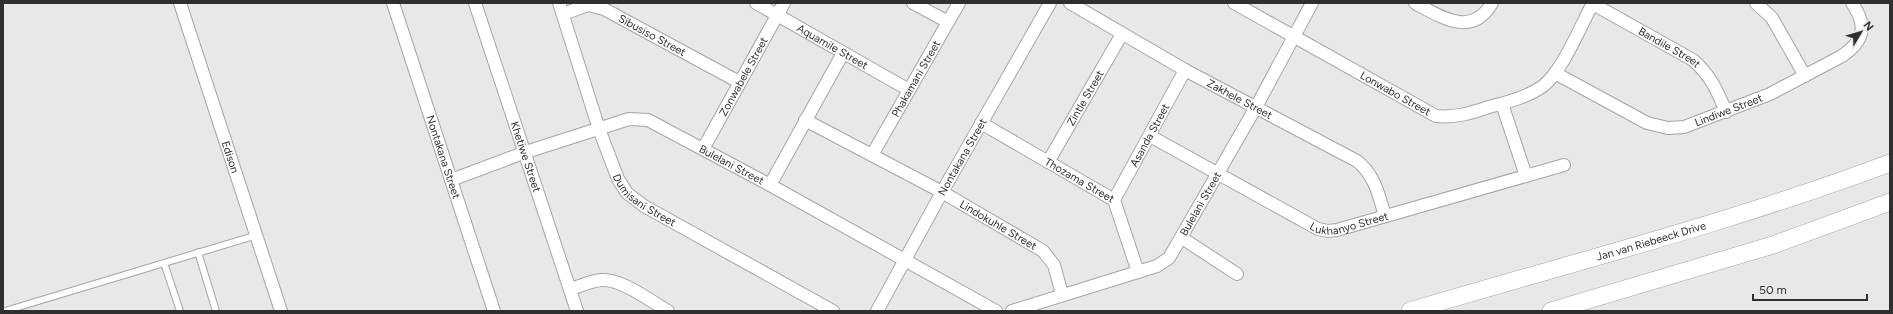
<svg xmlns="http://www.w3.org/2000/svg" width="1893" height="314" viewBox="0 0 1893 314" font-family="Figtree,sans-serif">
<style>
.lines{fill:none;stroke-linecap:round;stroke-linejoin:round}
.service-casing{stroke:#a5a5a7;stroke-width:8}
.minor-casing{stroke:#a5a5a7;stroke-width:14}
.secondary-casing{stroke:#a5a5a7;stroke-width:18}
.service{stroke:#fff;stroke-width:6}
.minor{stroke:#fff;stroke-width:12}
.secondary{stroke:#fff;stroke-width:17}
.labels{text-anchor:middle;stroke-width:3;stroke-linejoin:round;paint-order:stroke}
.street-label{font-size:11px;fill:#2f2f30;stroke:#e8e8e9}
</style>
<rect width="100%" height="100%" fill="#e8e8e9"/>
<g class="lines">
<g class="service-casing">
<path id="service" d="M198 252 216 311
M164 263 180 311
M5 311 257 235"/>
</g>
<g class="minor-casing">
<g id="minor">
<path id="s1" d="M180 3 281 311"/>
<path id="s2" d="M393 3 494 311"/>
<path id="s3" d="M475 3 577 311"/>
<path id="s4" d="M559 3 599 129 618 179 627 193 644 206 833 311"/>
<path id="s5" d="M756 3 909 90"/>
<path d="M913 3 948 22"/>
<path id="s6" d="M1070 3 1185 70 1357 161C1375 175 1379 196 1385 216"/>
<path id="s7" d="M1234 3 1436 116C1456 118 1471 113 1489 107 1507 102 1528 97 1543 86 1562 72 1581 25 1593 3"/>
<path d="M1415 3C1441 17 1472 38 1492 3"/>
<path d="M1756 3 1772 18 1805 76"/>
<path id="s8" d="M1593 4 1693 60C1711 76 1717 90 1726 112"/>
<path id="s9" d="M563 14 588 5 604 9 739 82"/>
<path id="s10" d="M1555 73 1647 123 1668 128 1684 127 1770 94 1842 56C1864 41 1868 26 1852 3"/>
<path d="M1502 104 1526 176"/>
<path id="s11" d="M805 120 942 192 1043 251 1054 265 1062 294"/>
<path id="s12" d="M981 123 1114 200 1138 272"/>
<path id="s13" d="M1150 136 1318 229 1328 231 1337 230 1564 165"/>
<path id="s14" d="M703 149 784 3"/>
<path id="s15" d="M872 155 959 3"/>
<path id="s16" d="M1048 162 1122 34"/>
<path id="s17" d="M451 180 526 152 629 119 648 120 770 185 996 311"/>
<path d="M770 185 843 53"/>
<path id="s18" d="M1114 200 1185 70"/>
<path d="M1182 238 1237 274"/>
<path d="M571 289C580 286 591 281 601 280 621 278 650 301 668 311"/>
<path id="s19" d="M877 311 942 192 1050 3"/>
<path id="s20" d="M1012 311 1157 266 1169 258 1256 107 1312 3"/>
</g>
</g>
<g class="secondary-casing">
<g id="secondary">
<path id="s21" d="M1410 311C1570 263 1733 222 1890 163"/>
<path d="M1551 311 1773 245 1890 202"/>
</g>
</g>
<use href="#service" class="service"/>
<use href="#minor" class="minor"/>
<use href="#secondary" class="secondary"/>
</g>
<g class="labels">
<g class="street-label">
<text dy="4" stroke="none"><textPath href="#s9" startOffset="98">Sibusiso Street</textPath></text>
<text dy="4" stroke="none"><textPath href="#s5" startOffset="88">Aquamile Street</textPath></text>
<text dy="4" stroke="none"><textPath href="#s8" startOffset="88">Bandile Street</textPath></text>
<text dy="4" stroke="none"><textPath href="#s14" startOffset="83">Zonwabele Street</textPath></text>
<text dy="4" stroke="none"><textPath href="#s15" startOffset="88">Phakamani Street</textPath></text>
<text dy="4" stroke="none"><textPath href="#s7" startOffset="185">Lonwabo Street</textPath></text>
<text dy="4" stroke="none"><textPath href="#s16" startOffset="74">Zintle Street</textPath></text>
<text dy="4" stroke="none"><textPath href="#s6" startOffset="195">Zakhele Street</textPath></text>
<text dy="4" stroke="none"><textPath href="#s10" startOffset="190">Lindiwe Street</textPath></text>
<text dy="4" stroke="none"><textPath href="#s18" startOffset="74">Asanda Street</textPath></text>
<text dy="4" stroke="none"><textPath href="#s19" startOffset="176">Nontakana Street</textPath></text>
<text dy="4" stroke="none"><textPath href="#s1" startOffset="162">Edison</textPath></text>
<text dy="4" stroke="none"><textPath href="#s2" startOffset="162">Nontakana Street</textPath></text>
<text dy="4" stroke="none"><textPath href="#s3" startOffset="162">Khetiwe Street</textPath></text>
<text dy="4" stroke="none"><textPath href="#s17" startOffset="302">Bulelani Street</textPath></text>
<text dy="4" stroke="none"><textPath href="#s12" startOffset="114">Thozama Street</textPath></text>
<text dy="4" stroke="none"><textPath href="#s4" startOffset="220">Dumisani Street</textPath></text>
<text dy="4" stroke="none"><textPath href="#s20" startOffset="229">Bulelani Street</textPath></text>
<text dy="4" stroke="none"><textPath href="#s13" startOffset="224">Lukhanyo Street</textPath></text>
<text dy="4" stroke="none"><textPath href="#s11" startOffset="220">Lindokuhle Street</textPath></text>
<text dy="4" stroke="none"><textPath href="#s21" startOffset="251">Jan van Riebeeck Drive</textPath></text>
</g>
</g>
<rect width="1893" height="314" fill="none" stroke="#2f2f30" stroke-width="8"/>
<g transform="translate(1861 32) rotate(52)" stroke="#e8e8e9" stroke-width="3" paint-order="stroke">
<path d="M0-3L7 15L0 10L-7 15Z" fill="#2f2f30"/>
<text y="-6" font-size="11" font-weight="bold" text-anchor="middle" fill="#2f2f30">N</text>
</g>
<path d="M1753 294v6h114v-6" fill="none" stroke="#2f2f30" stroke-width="2"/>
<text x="1759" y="294" font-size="12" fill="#2f2f30" stroke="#e8e8e9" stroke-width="3" paint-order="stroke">50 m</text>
</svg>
